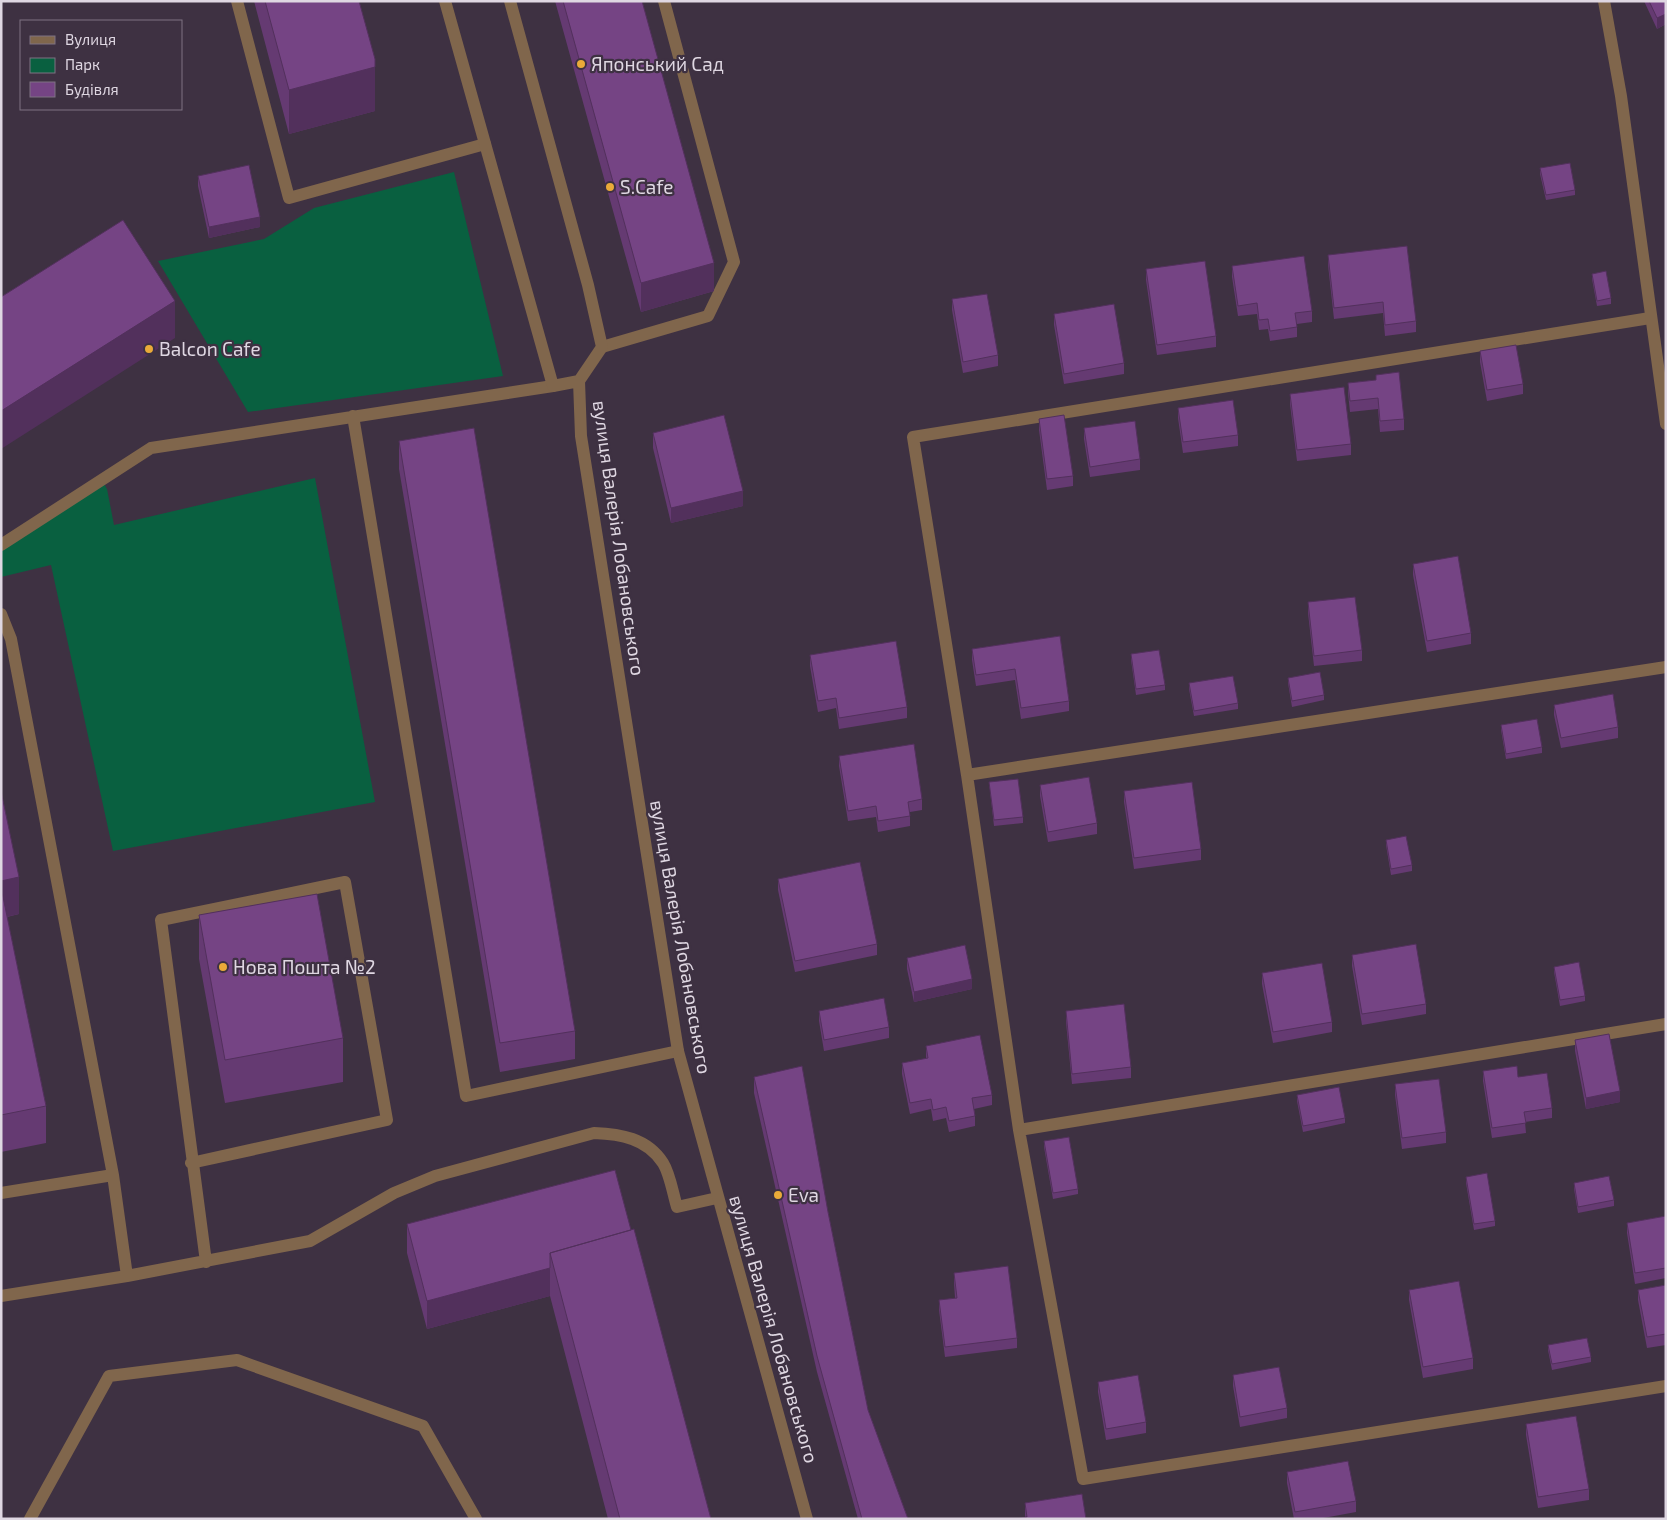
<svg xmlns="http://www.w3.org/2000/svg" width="1667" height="1520" viewBox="0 0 1667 1520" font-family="'Exo 2',sans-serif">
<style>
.green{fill:#096040}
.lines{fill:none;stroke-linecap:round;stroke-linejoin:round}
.lane{stroke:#80664c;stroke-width:12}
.street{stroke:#80664c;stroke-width:12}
.wall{fill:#653a72}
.shaded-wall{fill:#52305c}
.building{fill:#754484;stroke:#52305c}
.poi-dot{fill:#eaaa39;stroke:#3e3142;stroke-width:2}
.labels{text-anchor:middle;stroke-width:4.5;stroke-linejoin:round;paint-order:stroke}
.poi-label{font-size:19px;fill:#dfd7e2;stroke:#3e3142;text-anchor:start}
.street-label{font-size:19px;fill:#dfd7e2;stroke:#3e3142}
</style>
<rect width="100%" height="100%" fill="#3e3142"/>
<path class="green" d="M454 172 503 376 248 412 158 261 264 239 314 208Z
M315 478 375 802 113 851 51 565 1 577V545L102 480 107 489 114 525Z"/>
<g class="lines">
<path class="lane" d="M237 1 289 198 485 144
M1650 318 913 437 967 775 1666 667
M602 347 708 316 734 262 664 1
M353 416 466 1096 678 1051
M1 545 151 448 553 386
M1 614 11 639 113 1175 1 1193
M967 775 1019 1130 1083 1479 1666 1386
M1019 1130 1666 1024
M191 1163 387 1120 345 882 161 920 206 1262
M113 1175 127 1276
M1 1296 127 1276 310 1241 394 1193 435 1176 594 1133C620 1134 647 1138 663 1163 670 1174 673 1194 677 1207L717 1198
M30 1519 109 1376 237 1360 423 1426 476 1519"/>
<path class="street" d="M445 1 553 386 579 381
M510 1 588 285 602 347 579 381 581 436 678 1051 807 1519
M1604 1 1621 96 1666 424"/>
</g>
<path class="wall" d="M254 1H359L375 111 289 134Z
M555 1H642L714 291 641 312Z
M1644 1H1666V24L1657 29Z
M1540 168 1575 190V195L1546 200 1540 174Z
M198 176 260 227 209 238 198 186Z
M1328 255 1416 321V332L1385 336 1383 313 1334 319 1328 265Z
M1232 266 1312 311V322L1297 324V337L1270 341 1268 329 1259 330 1257 314 1238 316 1232 277Z
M1146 269 1216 336V347L1157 355 1146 280Z
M1592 274 1611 298V304L1597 306 1592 279Z
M952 299 998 355V366L963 373 952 310Z
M1054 314 1124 363V374L1064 384 1054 325Z
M1480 351 1523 384V394L1487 401 1480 362Z
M1376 380 1404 419V430L1380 432 1378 409 1350 412 1348 393V383Z
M1290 394 1351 444V455L1297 461 1290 404Z
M1178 408 1238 435V446L1183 453 1178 418Z
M1039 419 1073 476V486L1047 490 1039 430Z
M1084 428 1140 459V470L1090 477 1084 439Z
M653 433 743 506 671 523 653 448Z
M399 441 575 1031V1059L500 1072 399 469Z
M1413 564 1471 633V644L1427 652 1413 575Z
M1308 602 1362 650V661L1314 666 1308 613Z
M1060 636 1069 701V711L1021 719 1015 680 976 686 972 660V649Z
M1131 654 1165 685V690L1136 695 1131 660Z
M810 655 907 707V718L839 729 836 708 818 712 810 666Z
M1288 678 1324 695V700L1292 707 1288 683Z
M1189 683 1238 703V709L1194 716 1189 689Z
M1554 705 1618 727V738L1561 748 1554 715Z
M1501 725 1542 747V753L1506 759 1501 730Z
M839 756 922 799V810L910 812V826L878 832 876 817 848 821 839 766Z
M989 782 1023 817V823L994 826Z
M1040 785 1097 823V834L1048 842 1040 796Z
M1 791 19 914 7 917 46 1106V1143L1 1152Z
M1124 791 1201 849V860L1134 869 1124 802Z
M1386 840 1412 865V871L1391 875 1386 845Z
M778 879 877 944V955L795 972 778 890Z
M199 915 343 1038V1082L225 1103 199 959Z
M1352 955 1426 1004V1014L1362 1025 1352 966Z
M907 958 972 989 914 1002 907 969Z
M1554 967 1585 996V1001L1560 1006 1554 972Z
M1262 973 1332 1022V1032L1273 1043 1262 984Z
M819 1011 889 1027V1038L824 1051 819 1021Z
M1066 1011 1131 1067V1078L1072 1084 1066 1022Z
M1575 1040 1620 1102 1586 1109 1575 1051Z
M926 1046 992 1095V1105L974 1109 975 1116V1126L949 1132 946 1118 933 1121 931 1109 910 1114 902 1074V1063L926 1059Z
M1483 1071 1518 1077 1552 1108V1118L1525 1122 1526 1133 1492 1138 1483 1081Z
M754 1077 828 1212 868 1410 908 1519H858L817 1372 754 1093Z
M1395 1084 1446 1132V1143L1402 1149 1395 1095Z
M1297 1095 1345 1118V1123L1303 1132 1297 1101Z
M1044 1141 1078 1189V1194L1053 1199 1044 1147Z
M1466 1177 1495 1221V1226L1474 1230 1466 1183Z
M1574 1183 1614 1200V1206L1578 1213 1574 1189Z
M1666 1216V1278L1635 1284 1627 1233V1223Z
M407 1224 631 1230 711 1519H608L550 1296 427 1329 407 1253Z
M954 1273 1017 1338V1348L945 1357 939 1310V1300L955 1298 954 1283Z
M1666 1285V1345L1647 1348 1638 1300V1290Z
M1409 1290 1473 1358V1369L1423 1378 1409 1300Z
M1548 1345 1591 1357V1362L1552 1370 1548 1350Z
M1233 1375 1287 1408V1418L1240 1427 1233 1386Z
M1098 1382 1146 1422V1433L1106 1440 1098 1392Z
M1526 1424 1589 1489V1500L1538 1508 1526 1435Z
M1287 1472 1356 1501V1512L1318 1519H1294L1287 1483Z
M1082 1494 1025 1517V1503Z"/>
<path class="shaded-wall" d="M1666 14V24L1657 29V18Z
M375 67V111L289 134V90Z
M260 217V227L209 238V227Z
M714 263V291L641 312V283Z
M175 301V338L1 449V411Z
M743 491V506L671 523V508Z
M19 877V914L1 918V881Z
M972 979V989L914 1002V992Z
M1620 1091V1102L1586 1109V1098Z
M550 1268V1296L427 1329V1301Z"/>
<path class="building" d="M265 1H359L375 59V67L289 90Z
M563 1H642L714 263 641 283Z
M1649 1H1666V14L1657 18Z
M1570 163 1575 190 1546 195 1540 168Z
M249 165 260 217 209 227 198 176Z
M123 220 175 301 1 411V297Z
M1407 246 1416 321 1385 325 1383 302 1334 308 1328 255Z
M1304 256 1312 311 1295 313 1297 327 1270 331 1268 319 1259 320 1257 303 1238 306 1232 266Z
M1205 261 1216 336 1157 345 1146 269Z
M1606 271 1611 298 1597 301 1592 274Z
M987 294 998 355 963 362 952 299Z
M1114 304 1124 363 1064 374 1054 314Z
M1516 345 1523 384 1487 390 1480 351Z
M1399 372 1404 419 1380 421 1378 398 1350 401 1348 383 1376 380V375Z
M1344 387 1351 444 1297 450 1290 394Z
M1233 400 1238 435 1183 442 1178 408Z
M724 415 743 491 671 508 653 433Z
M1064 415 1073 476 1047 479 1039 419Z
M1135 421 1140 459 1090 467 1084 428Z
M474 428 575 1031 500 1043 399 441Z
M1458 556 1471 633 1427 641 1413 564Z
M1355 597 1362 650 1314 656 1308 602Z
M1060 636 1069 701 1021 708 1015 669 976 675 972 649Z
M896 641 907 707 839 718 836 698 818 701 810 655Z
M1159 650 1165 685 1136 689 1131 654Z
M1320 672 1324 695 1292 701 1288 678Z
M1233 676 1238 703 1194 711 1189 683Z
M1613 694 1618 727 1561 738 1554 705Z
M1537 719 1542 747 1506 754 1501 725Z
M914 744 922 799 908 802 910 816 878 821 876 806 848 811 839 756Z
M1089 777 1097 823 1048 832 1040 785Z
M1018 779 1023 817 994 820 989 782Z
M1192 782 1201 849 1134 858 1124 791Z
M1 791 19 877 1 881Z
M1406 836 1412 865 1391 869 1386 840Z
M860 862 877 944 795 961 778 879Z
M1 887 46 1106 1 1115Z
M317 894 343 1038 225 1060 199 915Z
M1416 944 1426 1004 1362 1014 1352 955Z
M965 945 972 979 914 992 907 958Z
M1579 962 1585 996 1560 1000 1554 967Z
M1322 963 1332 1022 1273 1032 1262 973Z
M884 998 889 1027 824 1040 819 1011Z
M1124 1004 1131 1067 1072 1074 1066 1011Z
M1609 1034 1620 1091 1586 1098 1575 1040Z
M980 1035 992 1095 972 1098 975 1116 949 1121 946 1107 933 1110 931 1099 910 1103 902 1063 928 1058 926 1046Z
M802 1066 828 1212 868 1410 908 1519H862L817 1356 754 1077Z
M1517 1066 1518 1077 1547 1073 1552 1108 1524 1112 1526 1123 1492 1128 1483 1071Z
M1439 1079 1446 1132 1402 1138 1395 1084Z
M1339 1087 1345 1118 1303 1126 1297 1095Z
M1069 1137 1078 1189 1053 1193 1044 1141Z
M615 1170 631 1230 550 1253V1268L427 1301 407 1224Z
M1487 1173 1495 1221 1474 1224 1466 1177Z
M1609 1176 1614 1200 1578 1207 1574 1183Z
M1666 1216V1268L1635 1273 1627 1223Z
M634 1229 711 1519H620L550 1253Z
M1008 1266 1017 1338 945 1347 939 1300 957 1298 954 1273Z
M1459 1281 1473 1358 1423 1367 1409 1290Z
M1666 1285V1334L1647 1337 1638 1290Z
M1587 1338 1591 1357 1552 1364 1548 1345Z
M1279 1367 1287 1408 1240 1417 1233 1375Z
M1138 1375 1146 1422 1106 1429 1098 1382Z
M1576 1416 1589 1489 1538 1497 1526 1424Z
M1348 1461 1356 1501 1295 1512 1287 1472Z
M1082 1494 1086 1519H1016L1027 1517 1025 1503Z"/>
<g class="poi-dot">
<circle cx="581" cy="64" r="5"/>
<circle cx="610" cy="187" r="5"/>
<circle cx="149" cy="349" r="5"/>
<circle cx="223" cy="967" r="5"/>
<circle cx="778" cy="1195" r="5"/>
</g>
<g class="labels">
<g class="poi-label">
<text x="591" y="71">Японський Сад</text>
<text x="620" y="194">S.Cafe</text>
<text x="159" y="356">Balcon Cafe</text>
<text x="233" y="974">Нова Пошта №2</text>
<text x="788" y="1202">Eva</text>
</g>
<g class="street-label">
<text transform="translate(619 538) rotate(82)" y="7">вулиця Валерія Лобановського</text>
<text transform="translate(681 937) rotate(80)" y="7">вулиця Валерія Лобановського</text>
<text transform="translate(774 1329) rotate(74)" y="7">вулиця Валерія Лобановського</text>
</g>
</g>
<rect width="1667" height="1520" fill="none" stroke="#dfd7e2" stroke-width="5"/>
<rect x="20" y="20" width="162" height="90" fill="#3e3142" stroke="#7e7382"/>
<rect x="30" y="36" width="25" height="8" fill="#80664c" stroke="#7e7382"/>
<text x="65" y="45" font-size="15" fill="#dfd7e2">Вулиця</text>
<rect x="30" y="58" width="25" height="15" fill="#096040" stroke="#7e7382"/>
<text x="65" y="70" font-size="15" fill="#dfd7e2">Парк</text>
<rect x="30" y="82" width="25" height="15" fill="#754484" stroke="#7e7382"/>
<text x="65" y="95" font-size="15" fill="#dfd7e2">Будівля</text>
</svg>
